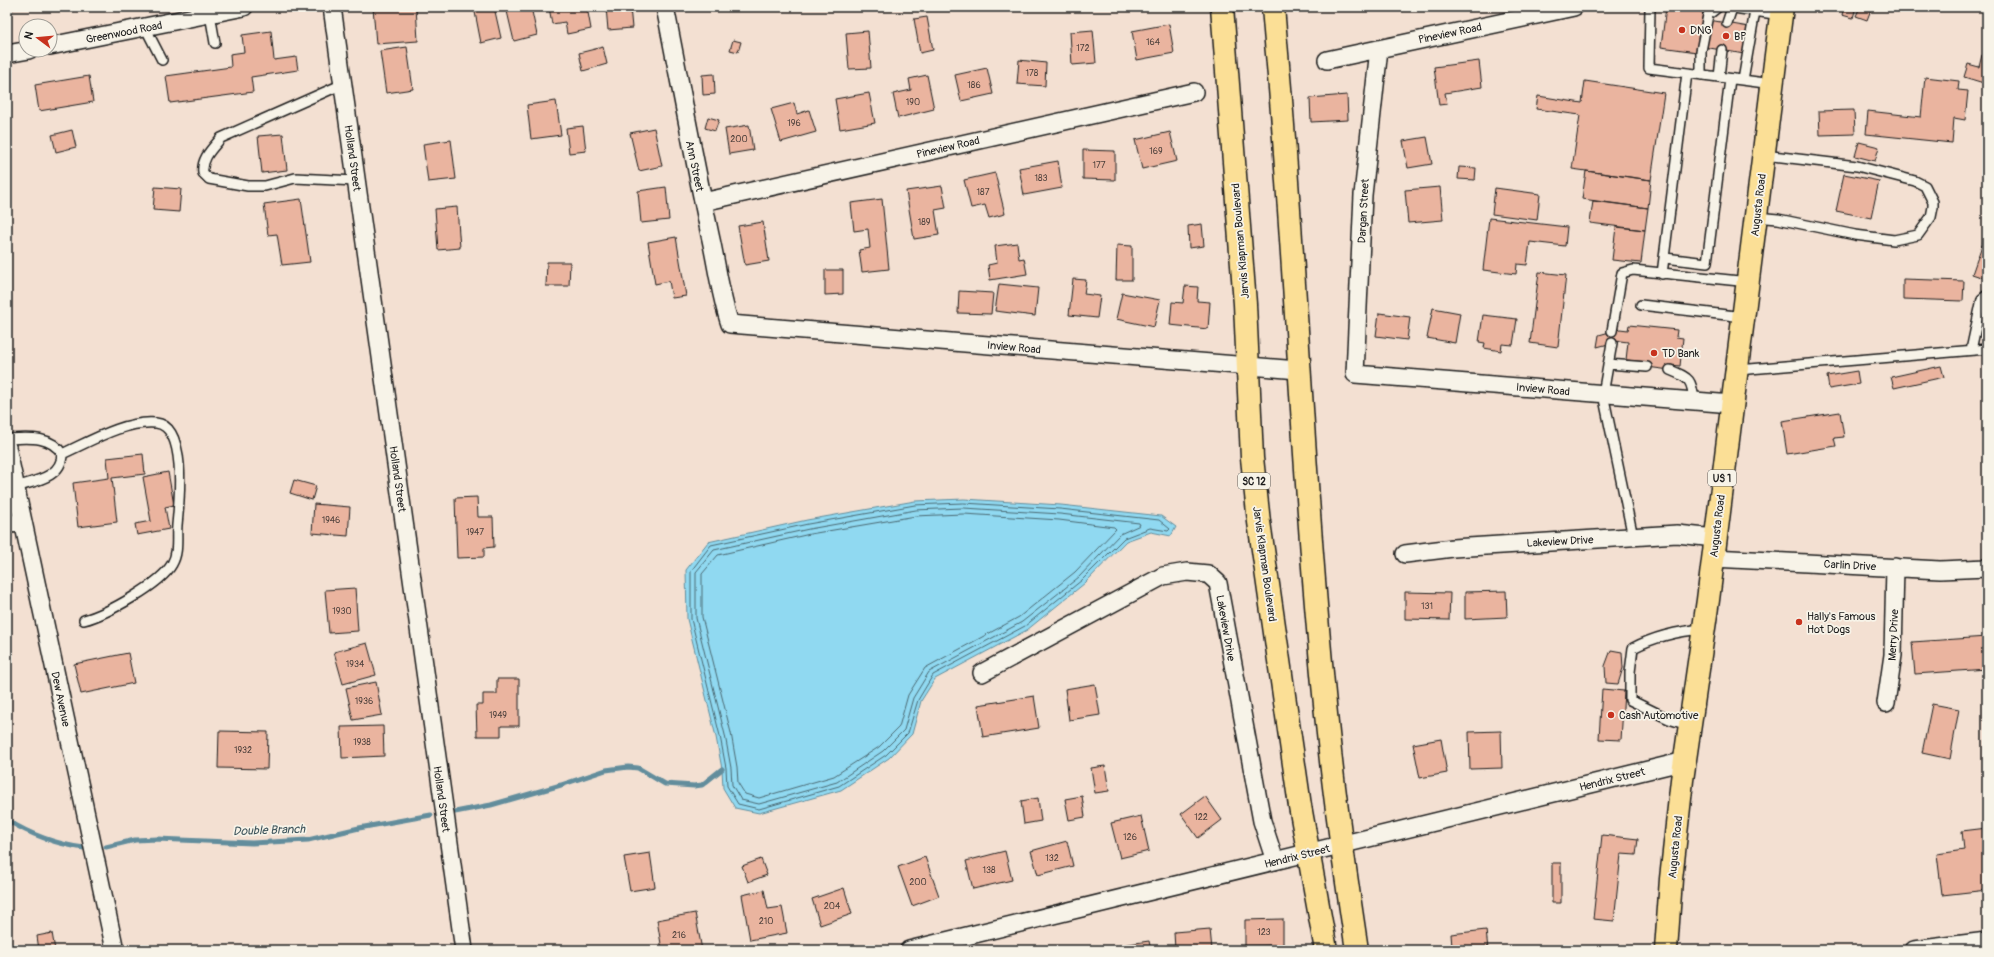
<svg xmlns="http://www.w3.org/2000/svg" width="1994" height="957" viewBox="0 0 1994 957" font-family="Pangolin,sans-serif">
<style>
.water{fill:#90d9f1;stroke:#628d9c}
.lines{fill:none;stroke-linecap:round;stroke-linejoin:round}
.shore{stroke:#4a6871;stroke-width:1}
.stream{stroke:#628d9c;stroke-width:5}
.building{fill:#eab49f;stroke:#1c1c1c}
.service-casing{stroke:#1c1c1c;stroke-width:12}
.minor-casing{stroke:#1c1c1c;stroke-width:20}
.primary-casing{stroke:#1c1c1c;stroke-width:25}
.trunk-casing{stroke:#1c1c1c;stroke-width:25}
.service{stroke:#f7f3e8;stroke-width:9}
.minor{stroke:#f7f3e8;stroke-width:17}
.primary{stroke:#fbdf96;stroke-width:22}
.trunk{stroke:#fbdf96;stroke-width:22}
.poi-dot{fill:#c8321e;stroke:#f7f3e8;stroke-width:1.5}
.labels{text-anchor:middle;stroke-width:3.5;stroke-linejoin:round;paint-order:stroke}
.number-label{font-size:9px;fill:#50423d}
.shield{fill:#f7f3e8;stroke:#5e5c59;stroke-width:1}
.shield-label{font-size:10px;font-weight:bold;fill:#1c1c1c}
.poi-label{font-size:11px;fill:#1c1c1c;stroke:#f7f3e8;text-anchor:start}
.street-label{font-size:11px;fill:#1c1c1c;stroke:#f7f3e8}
.water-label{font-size:12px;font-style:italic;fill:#3f555c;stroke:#f7f3e8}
</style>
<rect width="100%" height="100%" fill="#f3e0d2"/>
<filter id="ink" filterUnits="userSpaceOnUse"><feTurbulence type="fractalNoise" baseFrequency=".025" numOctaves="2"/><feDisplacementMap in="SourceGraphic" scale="8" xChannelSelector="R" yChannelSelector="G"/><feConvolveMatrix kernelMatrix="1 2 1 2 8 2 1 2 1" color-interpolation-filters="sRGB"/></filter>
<g filter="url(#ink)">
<path class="water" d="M964 499 1061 505 1161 516 1176 527 1171 536 1151 532 1126 541 1085 583 1027 630 935 679 921 701 912 734 889 758 841 790 759 813 735 808 723 788 722 769 716 737 687 619 686 570 708 542 807 520 915 501Z"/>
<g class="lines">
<path class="shore" d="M964 503 1060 509 1159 520 1170 529 1168 531 1150 528 1124 538 1082 580 1025 626 933 675 918 700 908 733 886 755 839 786 759 809 738 804 727 786 726 768 720 736 691 619V571L711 545 808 524 915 505Z
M964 508 1060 514 1139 523 1140 525 1120 534 1079 577 1022 622 929 672 913 698 904 730 883 751 837 782 759 804 741 800 732 785 731 768 725 735 696 618V572L714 550 809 529 916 510Z
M964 514 1059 520 1114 527 1116 529 1075 572 1019 617 925 668 908 695 899 727 879 747 834 776 759 798 745 794 738 783 737 767 731 733 702 617V574L718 555 810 534 916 516Z"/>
<path class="stream" d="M455 812 491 805 561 785 606 770 628 767 638 768 665 784 694 786 702 785 722 769
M7 820C31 835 56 844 84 848
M106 847 135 840 157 839 252 843 308 840 359 828 431 815"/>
</g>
<path class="building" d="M7 7H23L7 10Z
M373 7H416L418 41 376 44Z
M474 7H494L501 38 481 43Z
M506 7H531L537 35 514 41Z
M549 7H587L591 29 567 34 565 22 552 24Z
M606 7H630L632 28 608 30Z
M1666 7 1703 12 1697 52 1661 47Z
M1827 7H1837L1836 10Z
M1844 7H1856L1853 18 1842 15Z
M1860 7H1872L1867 20 1856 16Z
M927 17 933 50 920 53 914 19Z
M1709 20 1749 27 1744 54 1704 47Z
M1169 24 1174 53 1137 60 1132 31Z
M1093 30 1096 63 1072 65 1070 32Z
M271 31 274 60 296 57 298 70 251 77 253 92 170 103 166 76 231 67 230 54 244 52 242 35Z
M868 31 871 68 849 69 846 33Z
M733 40 741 42 738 52 730 50Z
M407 47 413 89 386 93 380 51Z
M603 47 607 64 583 71 579 53Z
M1982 55 1987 56V84L1964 77 1968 64 1979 67Z
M1019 60 1046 63 1045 86 1017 84Z
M1479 61 1482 87 1445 93 1447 104 1439 105 1434 67Z
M987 68 993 94 961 101 955 75Z
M714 74 715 94 703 95 702 75Z
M927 75 934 109 898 118 893 94 911 90 909 79Z
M89 76 93 102 39 111 35 85Z
M1925 77 1959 81 1958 90 1968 91 1965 120 1954 118 1952 143 1866 134 1868 111 1921 117Z
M1585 81 1664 93 1651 180 1572 169 1580 115 1536 109 1538 96 1582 103Z
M869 93 875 123 840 129 835 99Z
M1347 95 1348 120 1311 122 1310 98Z
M556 101 561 135 531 139 527 105Z
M794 103 797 114 809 110 816 132 781 142 771 109Z
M1854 110 1855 134 1820 135 1819 111Z
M708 117 719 120 715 131 705 128Z
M749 125 753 150 729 154 725 129Z
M583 126 586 151 569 153 566 128Z
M654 128 662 166 639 171 630 133Z
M72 130 76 147 56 152 52 135Z
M1170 132 1177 161 1142 169 1135 140Z
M283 134 287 170 262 173 258 136Z
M1427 137 1432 164 1408 168 1403 141Z
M451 140 456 179 428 182 423 144Z
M1859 142 1879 147 1875 161 1855 156Z
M1083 150 1115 151V180L1083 179Z
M1058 161 1062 188 1024 195 1019 168Z
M1459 167 1476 168 1475 180 1458 179Z
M1586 171 1651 180 1648 208 1582 199Z
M995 173 1005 214 989 218 985 205 971 208 964 180Z
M1844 174 1879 181 1871 218 1836 211Z
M942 186 946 208 935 210 939 235 914 239 906 191Z
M155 187 181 189 179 212 153 210Z
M666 187 669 220 641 223 638 191Z
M1440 187 1443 220 1408 223 1405 190Z
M1495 188 1540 194 1537 220 1492 214Z
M301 199 310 262 282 265 277 234 268 235 264 204Z
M882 199 889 269 862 272 859 250 870 248 868 229 854 231 851 203Z
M1593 201 1648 208 1645 230 1590 223Z
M457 207 460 248 438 250 435 209Z
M1489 218 1567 227 1565 246 1530 242 1527 265 1517 264 1516 274 1483 270Z
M763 222 769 261 745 265 738 226Z
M1202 224 1204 246 1189 248 1188 226Z
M1616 227 1645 230 1641 263 1612 260Z
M1987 231V279L1972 274Z
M676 237 686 296 672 298 669 281 655 284 648 242Z
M1017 243 1019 259 1024 258 1027 274 990 280 988 265 997 263 995 246Z
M1117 245 1132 246V280H1116Z
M547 262H570L569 286H546Z
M825 270H843V294L825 295Z
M1539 272 1566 275 1558 347 1530 343Z
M1073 279 1086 280 1084 294 1100 296 1097 318 1069 315Z
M1903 279 1964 281 1963 301 1903 299Z
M999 284 1038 288 1035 316 995 311Z
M1185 286 1198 287 1197 301 1210 302 1208 329 1170 325 1172 302 1183 303Z
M959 291 993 293 991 314 958 313Z
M1122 293 1160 300 1154 327 1116 319Z
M1433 308 1460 313 1455 343 1427 338Z
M1379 313 1410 317 1407 340 1376 336Z
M1483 315 1517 319 1513 345 1502 344 1501 351 1484 348 1485 343 1479 342Z
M1629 325 1677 330 1676 337 1683 338 1680 366 1671 365 1670 370 1647 367 1648 362 1626 360 1628 342 1620 341 1597 347 1599 335 1620 329 1628 330Z
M1941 366 1944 377 1894 388 1891 377Z
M1857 371 1859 384 1829 389 1827 376Z
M1840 412 1844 437 1834 438 1836 446 1787 454 1782 421Z
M143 454 145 474 112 478 117 522 78 527 73 483 109 478 107 458Z
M168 472 174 505 165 507 169 529 137 535 135 524 151 521 143 477Z
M294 480 316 486 312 500 290 493Z
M477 497 478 517H493L494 547 484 548V557L457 558 455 498Z
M314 504 350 507 348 536 312 533Z
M355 588 358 631 329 633 325 590Z
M1506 591 1507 617 1465 619V592Z
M1405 592 1450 593 1449 620 1405 619Z
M1987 637V669L1915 674 1912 642Z
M367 643 376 675 343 684 334 652Z
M1611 650 1622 652 1623 668 1618 684 1606 683 1605 666Z
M128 653 134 683 81 694 74 664Z
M497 679H519V726H501V736H477L476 705H483V694H497Z
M376 682 382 715 353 720 346 688Z
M1095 684 1100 715 1069 720 1065 689Z
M1602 689 1624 691 1621 740 1599 739Z
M1034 696 1039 728 983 737 978 705Z
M1932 704 1959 709 1950 759 1922 753Z
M383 726 384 756 342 758 341 727Z
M219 731 268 732 267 769 218 768Z
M1501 731 1502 768 1470 769 1469 732Z
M1441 739 1447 773 1420 778 1413 744Z
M1105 766 1109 791 1095 793 1091 768Z
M1082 796 1085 817 1069 820 1065 799Z
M1205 796 1222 820 1198 838 1181 814Z
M1038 798 1041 821 1024 824 1021 801Z
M1141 816 1149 851 1120 858 1111 823Z
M1987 828V890L1942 895 1937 854 1964 850 1962 831Z
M1602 835 1638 839 1636 855 1621 854 1614 921 1593 919Z
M1067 841 1073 866 1038 875 1031 851Z
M1005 851 1012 880 973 889 966 861Z
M650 853 655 887 630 891 624 857Z
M925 857 939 896 912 906 898 867Z
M761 859 767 875 748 882 742 866Z
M1552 863H1561V903H1552Z
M844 888 852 914 820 925 812 899Z
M764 890 768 909 782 907 787 933 750 940 742 895Z
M695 913 702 950H662L657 920Z
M1283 919V945L1245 946V920Z
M1210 929 1212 950H1175L1174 932Z
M1486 930 1488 950H1442V948L1452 947 1451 934Z
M52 933 55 950H39L37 936Z
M1149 941 1151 950H1108V947Z"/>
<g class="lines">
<g class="service-casing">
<path id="service" d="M1650 7 1649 68 1773 84
M1727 7 1781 15
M210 14 215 43
M1727 23 1732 8
M145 27 162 60
M1701 75V51L1708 15 1718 7
M1719 77 1722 50
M1743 80 1755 11
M343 84 221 138C213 148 201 158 203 173L209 179 248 186H265L295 178 356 181
M1756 217 1778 219 1855 235 1894 240 1918 235 1931 217 1933 207V202L1925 186 1915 181 1857 166 1764 155
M1665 258 1707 263 1730 79
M1662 274 1687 73
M1641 305 1744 317
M1612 331 1622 273 1633 270 1749 282
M1612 343 1603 394 1633 537
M1971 350 1982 299 1987 295
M1608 364 1647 367
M1670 370C1690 378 1692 380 1694 401
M1738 370 1987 349
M7 439C27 438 51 435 62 454
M16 487C33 481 62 478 62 454 89 442 125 420 156 423 188 426 179 504 177 525 176 538 179 552 172 564 161 584 107 614 84 620
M1691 726 1669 719 1630 700V672L1633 648C1656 636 1679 631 1704 629"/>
</g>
<g class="minor-casing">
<path id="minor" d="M332 7 464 950
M665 7C680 83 694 159 710 235 717 265 720 295 730 324L1298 370
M50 46 244 7
M1379 49 1363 195 1355 374 1732 404
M7 54 29 50
M1327 60 1574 7
M703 202 1194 92
M7 447 115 950
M7 524 23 523
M1405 554 1453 548 1677 534 1715 538
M1713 558 1940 570 1987 568
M982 673 1163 576 1187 572 1208 574 1218 583 1262 821 1275 861
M1886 703 1893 655 1895 567
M909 950 1685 761
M1914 950 1987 941"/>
</g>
<g class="primary-casing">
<path id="primary" d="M1666 950 1671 879 1682 780 1708 600 1782 7"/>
</g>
<g class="trunk-casing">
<path id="trunk" d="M1222 7 1245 304 1252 458 1259 522 1300 806 1326 950
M1273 7C1277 56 1282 105 1285 154 1300 353 1308 553 1330 752 1337 818 1347 884 1357 950"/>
</g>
<use href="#service" class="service"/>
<use href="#minor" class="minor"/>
<use href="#primary" class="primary"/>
<use href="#trunk" class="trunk"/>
</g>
</g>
<g class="poi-dot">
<circle cx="1682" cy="30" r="4"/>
<circle cx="1726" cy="36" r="4"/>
<circle cx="1654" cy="353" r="4"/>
<circle cx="1799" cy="622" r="4"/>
<circle cx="1611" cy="715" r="4"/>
</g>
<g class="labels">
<g class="number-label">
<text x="1153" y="45">164</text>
<text x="1083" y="51">172</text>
<text x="1032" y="76">178</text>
<text x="974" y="88">186</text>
<text x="913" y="105">190</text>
<text x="794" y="126">196</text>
<text x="739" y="142">200</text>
<text x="1156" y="154">169</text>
<text x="1099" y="168">177</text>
<text x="1041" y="181">183</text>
<text x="983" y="195">187</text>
<text x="924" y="225">189</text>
<text x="331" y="523">1946</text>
<text x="475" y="535">1947</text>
<text x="1427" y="609">131</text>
<text x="342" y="614">1930</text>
<text x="355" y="667">1934</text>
<text x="364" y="704">1936</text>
<text x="498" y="718">1949</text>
<text x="362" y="745">1938</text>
<text x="243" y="753">1932</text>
<text x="1201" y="820">122</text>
<text x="1130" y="840">126</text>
<text x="1052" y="861">132</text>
<text x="989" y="873">138</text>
<text x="918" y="885">200</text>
<text x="832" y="909">204</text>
<text x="766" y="924">210</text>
<text x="1264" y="935">123</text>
<text x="679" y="938">216</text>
</g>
<g class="shield">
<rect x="1708" y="470" width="28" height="16" rx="3"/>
<rect x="1238" y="473" width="32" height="16" rx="3"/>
</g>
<g class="shield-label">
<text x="1722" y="482">US 1</text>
<text x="1254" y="485">SC 12</text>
</g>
<g class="poi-label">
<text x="1690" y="34">DNG</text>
<text x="1734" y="40">BP</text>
<text x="1662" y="357">TD Bank</text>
<text x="1807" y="620">Hally's Famous<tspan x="1807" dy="13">Hot Dogs</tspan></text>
<text x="1619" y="719">Cash Automotive</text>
</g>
<g class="street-label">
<text transform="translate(124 32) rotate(-11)" y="4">Greenwood Road</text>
<text transform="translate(1450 33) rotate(-12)" y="4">Pineview Road</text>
<text transform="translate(948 147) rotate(-13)" y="4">Pineview Road</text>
<text transform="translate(353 158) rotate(82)" y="4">Holland Street</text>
<text transform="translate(695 166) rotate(78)" y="4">Ann Street</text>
<text transform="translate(1758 205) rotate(-83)" y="4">Augusta Road</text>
<text transform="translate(1363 211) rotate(-87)" y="4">Dargan Street</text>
<text transform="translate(1240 241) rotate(-95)" y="4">Jarvis Klapman Boulevard</text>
<text transform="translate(1014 347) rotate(5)" y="4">Inview Road</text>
<text transform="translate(1543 389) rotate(5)" y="4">Inview Road</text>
<text transform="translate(398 479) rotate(82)" y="4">Holland Street</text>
<text transform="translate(1717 526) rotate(-83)" y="4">Augusta Road</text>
<text transform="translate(1560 541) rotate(-3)" y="4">Lakeview Drive</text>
<text transform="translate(1265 564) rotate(82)" y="4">Jarvis Klapman Boulevard</text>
<text transform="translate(1850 565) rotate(3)" y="4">Carlin Drive</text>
<text transform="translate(1226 628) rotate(80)" y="4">Lakeview Drive</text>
<text transform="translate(1893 635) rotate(-87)" y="4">Merry Drive</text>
<text transform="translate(61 699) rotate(78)" y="4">Dew Avenue</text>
<text transform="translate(1612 779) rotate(-14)" y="4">Hendrix Street</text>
<text transform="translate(442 799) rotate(82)" y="4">Holland Street</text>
<text transform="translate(1675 847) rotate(-84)" y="4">Augusta Road</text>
<text transform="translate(1297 856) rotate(-14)" y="4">Hendrix Street</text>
</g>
<g class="water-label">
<text transform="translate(269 830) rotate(-2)" y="4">Double Branch</text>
</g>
</g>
<rect width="1994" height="957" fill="none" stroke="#f7f3e8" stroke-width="24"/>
<rect x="12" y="12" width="1970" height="933" fill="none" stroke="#1c1c1c" stroke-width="1.5" filter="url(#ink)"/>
<g transform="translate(38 38) rotate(286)"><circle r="19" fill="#f7f3e8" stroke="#9f9d96"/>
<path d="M0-3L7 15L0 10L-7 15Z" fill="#c8321e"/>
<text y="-6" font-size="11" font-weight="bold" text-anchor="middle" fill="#1c1c1c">N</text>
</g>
</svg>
